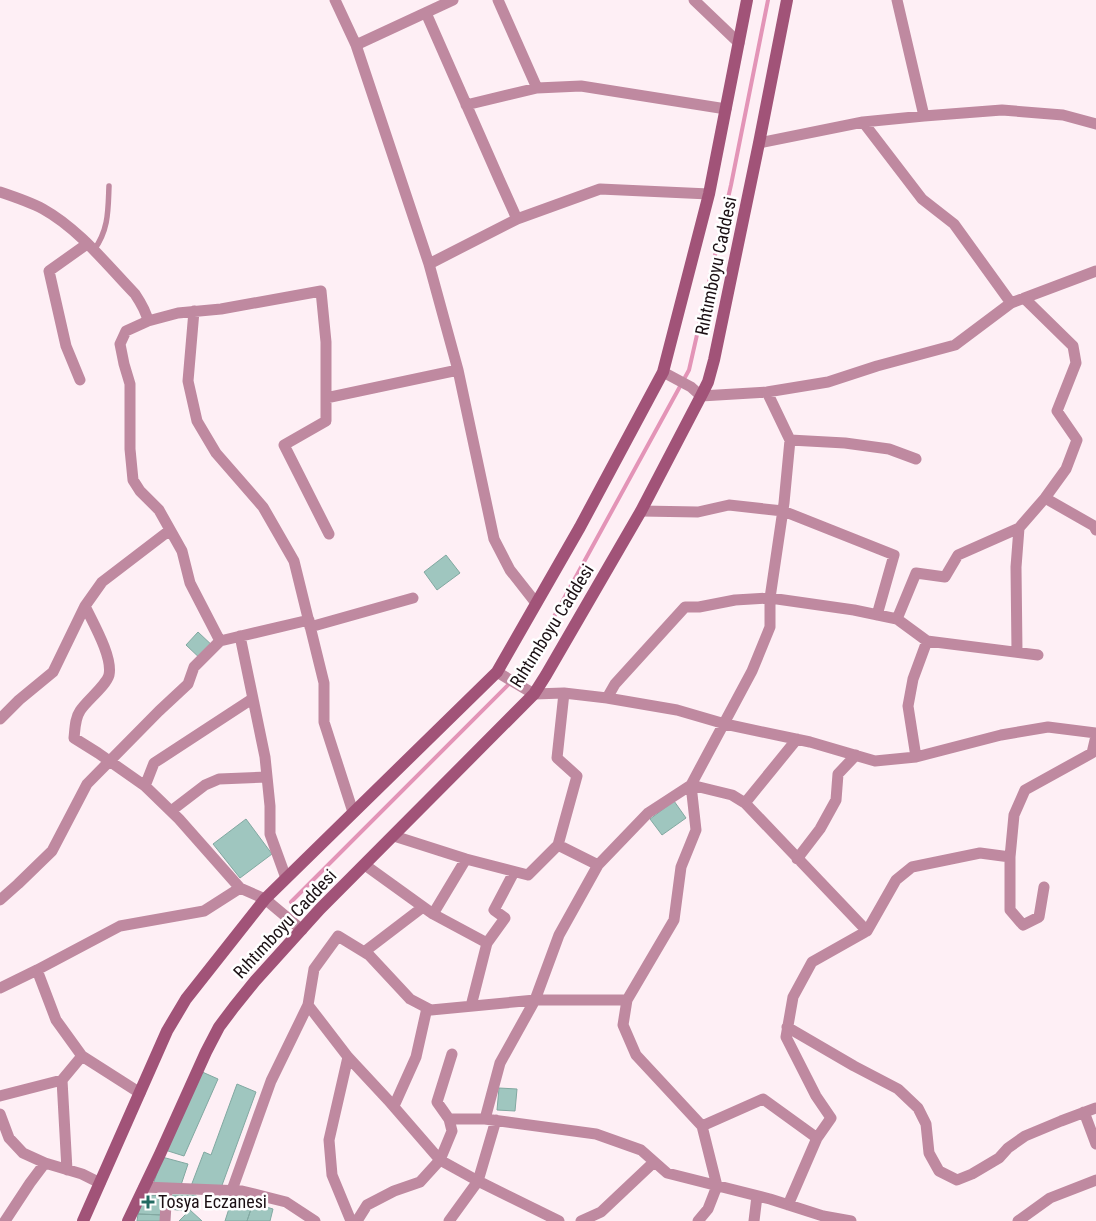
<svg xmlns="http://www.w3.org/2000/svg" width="1096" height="1221" viewBox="0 0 1096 1221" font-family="'Roboto Condensed',sans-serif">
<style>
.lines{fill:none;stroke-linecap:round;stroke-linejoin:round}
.stream{stroke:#e394b7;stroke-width:4}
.building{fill:#9fc6bf;stroke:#82a8a1}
.lane{stroke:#bf89a0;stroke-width:5.5}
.street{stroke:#bf89a0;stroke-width:11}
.secondary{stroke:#a15378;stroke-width:12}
.poi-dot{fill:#236b62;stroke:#fff;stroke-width:2}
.labels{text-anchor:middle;stroke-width:5;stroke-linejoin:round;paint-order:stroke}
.street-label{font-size:18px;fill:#1b1014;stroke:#fff}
.poi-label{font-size:18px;fill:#1b1014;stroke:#fff;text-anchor:start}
</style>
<rect width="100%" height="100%" fill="#feeff5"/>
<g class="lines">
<path class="stream" d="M291 902 527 666 689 370 731 185 768 0"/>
</g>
<path class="building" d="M446 555 460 573 437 590 424 572Z
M198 632 216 649 204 662 186 645Z
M674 801 686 818 662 835 650 819Z
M246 819 272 854 240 878 213 844Z
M200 1071 218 1079 184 1156 165 1150Z
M237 1084 256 1092 221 1188 191 1186 204 1152 211 1155Z
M499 1088 517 1089 515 1111 497 1110Z
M162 1157 188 1164 180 1188 153 1185Z
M164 1195 163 1215 138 1214 144 1196Z
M169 1195H178V1210L169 1209Z
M178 1195H196L194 1208 186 1210H178Z
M233 1196 253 1203 247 1221H225Z
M253 1203 273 1209 270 1221H247Z
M190 1210 202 1221H179Z
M138 1214 163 1215 162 1221H137Z"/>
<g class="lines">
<path class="lane" d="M94 250C109 229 108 210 109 186"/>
<path class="street" d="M335 0 356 45 429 264 458 370 494 539 510 570 536 603
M498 0 537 88
M694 0 739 43
M897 0 924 116
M426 13 499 179 517 219
M356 45 453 0
M466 105 537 88 581 86 726 109
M863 122 922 199 954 224 1011 303
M759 143 863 122 924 116 1002 110 1063 115 1096 124
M0 192C15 197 30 202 43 209 79 229 107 265 135 294 141 303 146 311 148 321
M429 264 517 219 600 189 709 194
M194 311 188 381 197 421 216 453 263 507 294 561 324 683V722L353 812
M663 372 691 387 701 396 767 392 828 382 877 366 955 345 1011 303 1096 271
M80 380 66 346 49 271 87 244
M326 398 458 370
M790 440 845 443 889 449 916 459
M1045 498 1094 526 1096 530
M641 511 698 512 729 505 783 511 894 555 877 615
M85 606C93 623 113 657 109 675 106 686 86 701 80 711 75 718 75 729 74 738L98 753 145 786 179 819 240 888 265 899 302 930
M897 619 916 573 945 577 958 555 1019 528 1045 498 1066 469 1077 440 1057 411 1076 363 1073 346 1024 298
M310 627 413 598
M240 636 265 757 270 806V834L286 878
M220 641 190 583 182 551 159 510 140 491 133 480 130 449V384L124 364 120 344 126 331 148 321 178 313 221 309 321 291 326 342V421L284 445 329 534
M927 641 1038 655
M1017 652 1016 567 1019 528
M497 672 534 694 564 693 607 698 677 710 725 724 810 742 875 761 916 757 1001 735 1048 727 1096 733
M607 698 615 684 685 607H699L735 600 770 598 854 610 897 619 927 641 913 679 908 706 916 757
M0 719 19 700 53 672 85 606 102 582 170 530
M145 786 154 763 252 699
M745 803 797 739
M171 811 205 785 219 779 267 777
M394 836 466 859 528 875 558 845 577 776 557 758 564 693
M558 845 598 865
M797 859 820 829 836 800 838 774 856 755
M365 865 433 914 487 943
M1044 887 1039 917 1023 925 1010 910V857L1014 815 1025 790 1092 753 1096 736
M0 900 18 884 52 851 87 784 159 711 188 684 194 667 220 641 309 620
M433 914 466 859
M364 952 423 907
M37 970 56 1020 82 1056 140 1093
M0 988 37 970 120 926 204 911 240 888
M471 1006 487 943 505 918 494 910 514 872
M787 1027 854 1066 898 1089 918 1108 926 1124 929 1153 939 1171 957 1180 972 1174 999 1158 1008 1148 1025 1136 1061 1121 1096 1108
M348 1057 329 1140 332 1175 351 1221
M62 1080 67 1170
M0 1096 62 1080 82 1056
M394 1106 416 1057 427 1008
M1084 1112 1096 1144
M0 1114 9 1138 23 1153 45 1163 82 1174 100 1183
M449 1119H485L596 1134 641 1150 667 1173 770 1199 823 1216 851 1221
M485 1119 500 1063 535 1000 559 935 598 865 648 813 691 785 752 671 770 627V598L784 503 790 440 767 392
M702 1126 763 1099 817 1138
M144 1187 242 1191 286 1202 315 1221
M232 1190 271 1081 308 1005
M788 1205 817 1138 831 1118 816 1096 786 1037 793 997 812 962 867 931 896 880 912 867 980 853 1010 857
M5 1221 30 1183 45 1163
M165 1221 167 1188
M357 1221 367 1205 394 1191 420 1182 440 1160 452 1131 449 1119 437 1102 452 1054
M449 1221 478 1181 496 1120
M559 1221 478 1181 440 1160 388 1100 348 1057 308 1005 314 969 338 936 369 955 410 999 431 1010 535 1000H627
M581 1221 601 1212 654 1162
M698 1221 708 1209 717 1186 702 1126 636 1055 623 1025 627 1000 674 920 681 867 696 830 691 785 732 795 745 803 867 931
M754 1221 757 1196
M1018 1221 1050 1198 1096 1180"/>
<path class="secondary" d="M83 1221 167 1031 186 999 265 899 497 672 580 527 663 372 709 194 747 0
M128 1221 160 1154 206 1052 219 1027 234 1007 255 981 320 909 534 694 546 675 641 511 701 396 708 382 714 360 759 143 787 0"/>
</g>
<path class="poi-dot" d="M145.5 1194.5h5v5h5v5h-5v5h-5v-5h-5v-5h5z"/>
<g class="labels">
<g class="street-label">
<text transform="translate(716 266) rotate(-78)" y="6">Rıhtımboyu Caddesi</text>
<text transform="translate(552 626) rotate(-58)" y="6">Rıhtımboyu Caddesi</text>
<text transform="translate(285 924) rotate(-47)" y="6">Rıhtımboyu Caddesi</text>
</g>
<g class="poi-label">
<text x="158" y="1208">Tosya Eczanesi</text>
</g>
</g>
</svg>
